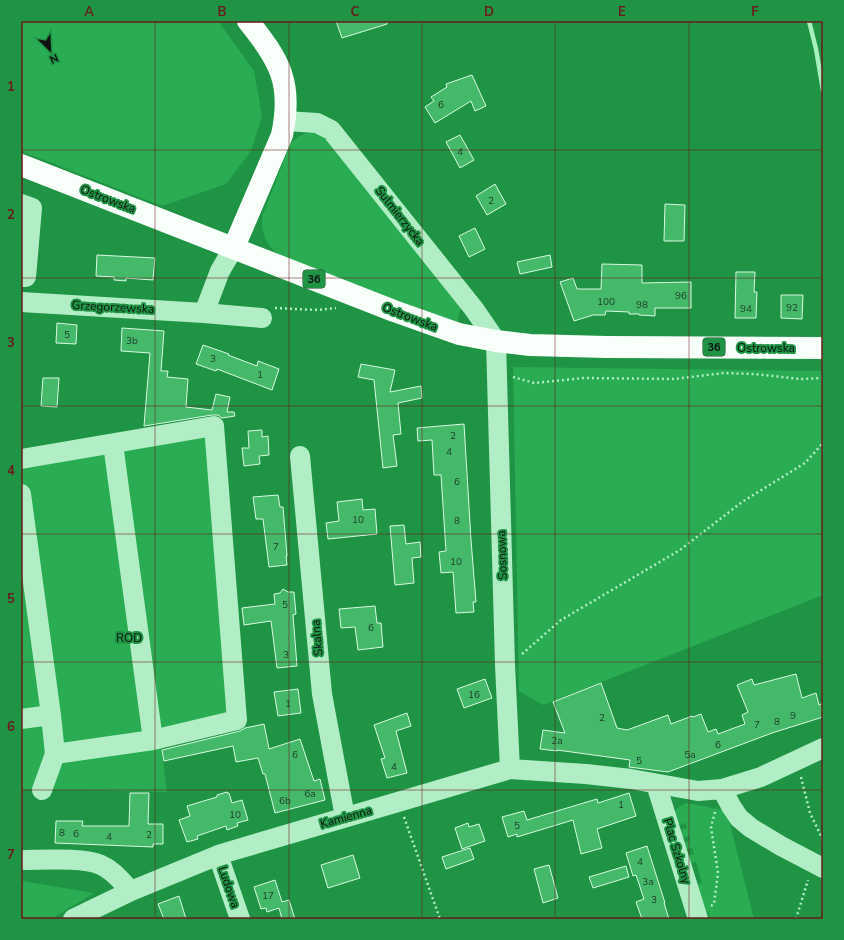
<svg xmlns="http://www.w3.org/2000/svg" width="844" height="940" viewBox="0 0 844 940" font-family="'Nunito Sans',sans-serif">
<style>
.green{fill:#29ac52}
.lines{fill:none;stroke-linecap:round;stroke-linejoin:round}
.stream{stroke:#a5f0bc;stroke-width:4.5}
.building{fill:#44b969;stroke:#d8fae2}
.path{stroke:#b2eec5;stroke-width:2.5;stroke-dasharray:2 3;stroke-linecap:butt}
.minor{stroke:#b2eec5;stroke-width:20}
.major{stroke:#f9fffb;stroke-width:22}
.grid{fill:none;stroke:#6a1b1b;stroke-width:1;stroke-opacity:0.55}
.labels{text-anchor:middle;stroke-width:4;stroke-linejoin:round;paint-order:stroke}
.number-label{font-size:10px;fill:#1e3b27}
.shield{fill:#1f9445;stroke:#153821;stroke-width:1}
.shield-label{font-size:11px;font-weight:bold;fill:#111}
.street-label{font-size:12px;fill:#111;stroke:#1f9445}
.park-label{font-size:12px;fill:#111;stroke:#1f9445}
.neatline{fill:none;stroke:#6a1b1b;stroke-width:1.5}
.grid-label{font-size:13px;text-anchor:middle;font-weight:bold;fill:#6a1b1b}
</style>
<rect width="100%" height="100%" fill="#1f9445"/>
<path class="green" d="M21 21H218L254 71 262 116 251 151 226 184 162 206 21 151Z
M313 132 325 138 463 307 459 313 458 322 432 314 278 254C265 244 260 230 263 214L290 145C296 137 303 133 313 132Z
M513 367 823 371V595L543 705 519 691Z
M220 420 246 725 161 744 167 792 21 789V451Z
M687 803 722 810 726 808 754 919 711 918 703 906 691 886 702 883 696 862 685 865 683 857 694 854 692 848 681 850 679 844 690 841 689 836 678 839 676 831 687 828 686 823 674 826C672 812 674 808 687 803Z
M21 881 94 893 51 919H21Z"/>
<g class="lines">
<path class="stream" d="M809 21 816 49 823 90"/>
</g>
<path class="building" d="M336 21H387V24L342 38Z
M472 75 486 106 475 111 471 101 435 123 425 107 434 101 431 97 447 87 446 84Z
M460 135 474 160 460 168 446 142Z
M495 184 506 204 487 215 476 196Z
M665 204 685 205 684 241H664Z
M475 228 485 249 469 257 459 236Z
M97 255 155 258 153 280 126 278V281L114 280V277L96 276Z
M550 255 552 267 520 274 517 262Z
M602 264 642 265V283L691 282V308H655V316L639 315V314H629V312L606 311 605 315H593L574 321 560 282 573 278 577 289H601Z
M736 272H755L754 292H757L756 318H735Z
M781 295H803L802 319 781 318Z
M57 323 77 325 76 344 56 343Z
M122 328 164 331 161 371H168L167 377 188 379 186 407 212 410 216 394 230 397 227 412H234L235 416 222 418 218 415H212L144 426 150 353 121 351Z
M203 345 229 354 228 355 257 366 258 361 279 369 272 390 217 369 216 371 196 364Z
M361 364 395 370 390 392 421 386 422 398 398 403 401 434 393 435 397 466 383 468 374 380 358 377Z
M43 378H59L57 407 41 406Z
M464 424 471 540 476 602H473L474 612 456 613 453 572 441 573 439 552 446 551 441 475H434L432 440 418 441 417 428Z
M262 430V437L268 436 269 455 259 456 260 464 244 466 242 448H249L248 431Z
M278 495 280 507H283L287 556H286L287 565 269 567 263 519H256L253 497Z
M362 499 363 510 375 509 377 534 328 539 326 523 339 521 337 502Z
M404 525 406 544 420 542 421 557 412 558 414 583 395 585 390 526Z
M283 589 288 592H294L296 614 293 615 297 666 277 668 271 621 244 625 242 608 275 604 274 594 280 593Z
M375 606 377 623H381L383 647 358 650 355 627 341 628 339 609Z
M796 674 802 698 816 693 819 705 823 703V717L772 733 668 772 629 767 630 760 557 750V751L540 749 543 730 565 733 553 702 601 683 617 728 627 730 668 715 671 724 692 716 693 717 701 714 708 732 716 729 718 734 745 724 742 715 748 712 737 685 752 679 754 685Z
M485 679 492 698 464 708 457 689Z
M298 689 301 713 278 716 274 692Z
M407 713 411 726 396 731 407 773 387 778 381 759 385 758 374 725Z
M264 724 269 749 300 739 314 781 320 779 325 800 275 813 265 774H263L258 758 236 762 233 746 164 761 162 750 240 731 245 728Z
M227 792V793H229L232 803 242 800 248 820 237 823 238 826 227 830 226 826 197 836 198 839 187 842 179 820 190 816 187 806 217 797V795Z
M130 793H149L148 824H163V844H153V847L55 843 56 821H83L82 826H129Z
M629 793 636 816 597 829 602 848 581 854 573 820 517 837V834L508 837 502 817 524 811 527 820 597 799 598 803Z
M468 823 469 827 479 824 485 841 462 849 455 828Z
M647 846 665 903H664L669 919H642L636 902 644 899 636 875 633 876 626 853Z
M470 848 474 859 446 869 442 857Z
M353 855 360 878 328 888 321 865Z
M549 865 558 898 543 903 534 869Z
M626 866 629 877 593 888 589 877Z
M275 880 282 902 289 900 295 919H282L279 908 267 912 266 908 261 909 254 887Z
M179 896 186 919H164L158 904Z"/>
<g class="lines">
<path class="path" d="M275 308 318 310 336 308
M513 377 534 383 583 378 674 379 724 373 754 374 801 379 823 378
M522 654 561 620 680 550 742 502 805 463 823 443
M801 777 810 813 823 840
M404 817 440 919
M711 906 714 904 718 873 711 827 715 812
M796 919 808 880"/>
<path class="minor" d="M285 121 317 123 331 130 474 309 496 341 505 665 510 769
M21 204 32 208 26 277H21
M21 302 204 313 220 271 234 247
M204 313 262 318
M113 444 153 740
M300 456 322 694 345 817
M21 459 214 426 237 720 153 740 55 754
M21 494 51 715
M21 719 51 715 55 754 42 790
M656 784 698 919
M722 789 731 806 739 818 751 828 781 846 823 868
M218 855 240 919
M21 860C42 860 83 857 101 865 113 870 122 882 131 891
M73 919 131 891 221 854 510 769 586 774 631 779 698 791 722 789 761 777 823 748"/>
<path class="major" d="M21 165 394 311 459 334 496 341 530 345 606 347 823 348
M234 247 282 135C293 83 280 61 248 21"/>
</g>
<path class="grid" d="M155 21V919M289 21V919M422 21V919M555 21V919M689 21V919M21 150H823M21 278H823M21 406H823M21 534H823M21 662H823M21 790H823"/>
<g class="labels">
<g class="number-label">
<text x="441" y="108">6</text>
<text x="460" y="155">4</text>
<text x="491" y="204">2</text>
<text x="681" y="299">96</text>
<text x="606" y="305">100</text>
<text x="642" y="308">98</text>
<text x="792" y="311">92</text>
<text x="746" y="312">94</text>
<text x="67" y="338">5</text>
<text x="132" y="344">3b</text>
<text x="213" y="362">3</text>
<text x="260" y="378">1</text>
<text x="453" y="439">2</text>
<text x="449" y="455">4</text>
<text x="457" y="485">6</text>
<text x="358" y="523">10</text>
<text x="457" y="524">8</text>
<text x="276" y="550">7</text>
<text x="456" y="565">10</text>
<text x="285" y="608">5</text>
<text x="371" y="631">6</text>
<text x="286" y="658">3</text>
<text x="474" y="698">16</text>
<text x="288" y="707">1</text>
<text x="793" y="719">9</text>
<text x="602" y="721">2</text>
<text x="777" y="725">8</text>
<text x="757" y="728">7</text>
<text x="557" y="744">2a</text>
<text x="718" y="748">6</text>
<text x="295" y="758">6</text>
<text x="690" y="758">5a</text>
<text x="639" y="764">5</text>
<text x="394" y="770">4</text>
<text x="310" y="797">6a</text>
<text x="285" y="804">6b</text>
<text x="621" y="808">1</text>
<text x="235" y="818">10</text>
<text x="517" y="829">5</text>
<text x="62" y="836">8</text>
<text x="76" y="837">6</text>
<text x="149" y="838">2</text>
<text x="109" y="840">4</text>
<text x="640" y="865">4</text>
<text x="648" y="885">3a</text>
<text x="268" y="899">17</text>
<text x="654" y="903">3</text>
</g>
<g class="shield">
<rect x="303" y="270" width="22" height="18" rx="3"/>
<rect x="703" y="338" width="22" height="18" rx="3"/>
</g>
<g class="shield-label">
<text x="314" y="283">36</text>
<text x="714" y="351">36</text>
</g>
<g class="street-label">
<text transform="translate(108 199) rotate(21)" y="4">Ostrowska</text>
<text transform="translate(400 216) rotate(52)" y="4">Sulmierzycka</text>
<text transform="translate(113 307) rotate(3)" y="4">Grzegorzewska</text>
<text transform="translate(410 317) rotate(21)" y="4">Ostrowska</text>
<text x="766" y="352">Ostrowska</text>
<text transform="translate(502 555) rotate(-92)" y="4">Sosnowa</text>
<text transform="translate(317 638) rotate(-95)" y="4">Skalna</text>
<text transform="translate(346 817) rotate(-16)" y="4">Kamienna</text>
<text transform="translate(677 851) rotate(73)" y="4">Plac Szkolny</text>
<text transform="translate(229 887) rotate(71)" y="4">Ludowa</text>
</g>
<g class="park-label">
<text x="129" y="642">ROD</text>
</g>
</g>
<rect width="844" height="940" fill="none" stroke="#1f9445" stroke-width="44"/>
<g transform="translate(50 50) rotate(156)" stroke="#1f9445" stroke-width="3" paint-order="stroke">
<path d="M0-3L7 15L0 10L-7 15Z" fill="#111111"/>
<text y="-6" font-size="11" font-weight="bold" text-anchor="middle" fill="#111111">N</text>
</g>
<rect x="22" y="22" width="800" height="896" class="neatline"/>
<g class="grid-label">
<text x="89" y="16">A</text>
<text x="222" y="16">B</text>
<text x="355" y="16">C</text>
<text x="489" y="16">D</text>
<text x="622" y="16">E</text>
<text x="755" y="16">F</text>
<text x="11" y="91">1</text>
<text x="11" y="219">2</text>
<text x="11" y="347">3</text>
<text x="11" y="475">4</text>
<text x="11" y="603">5</text>
<text x="11" y="731">6</text>
<text x="11" y="859">7</text>
</g>
</svg>
